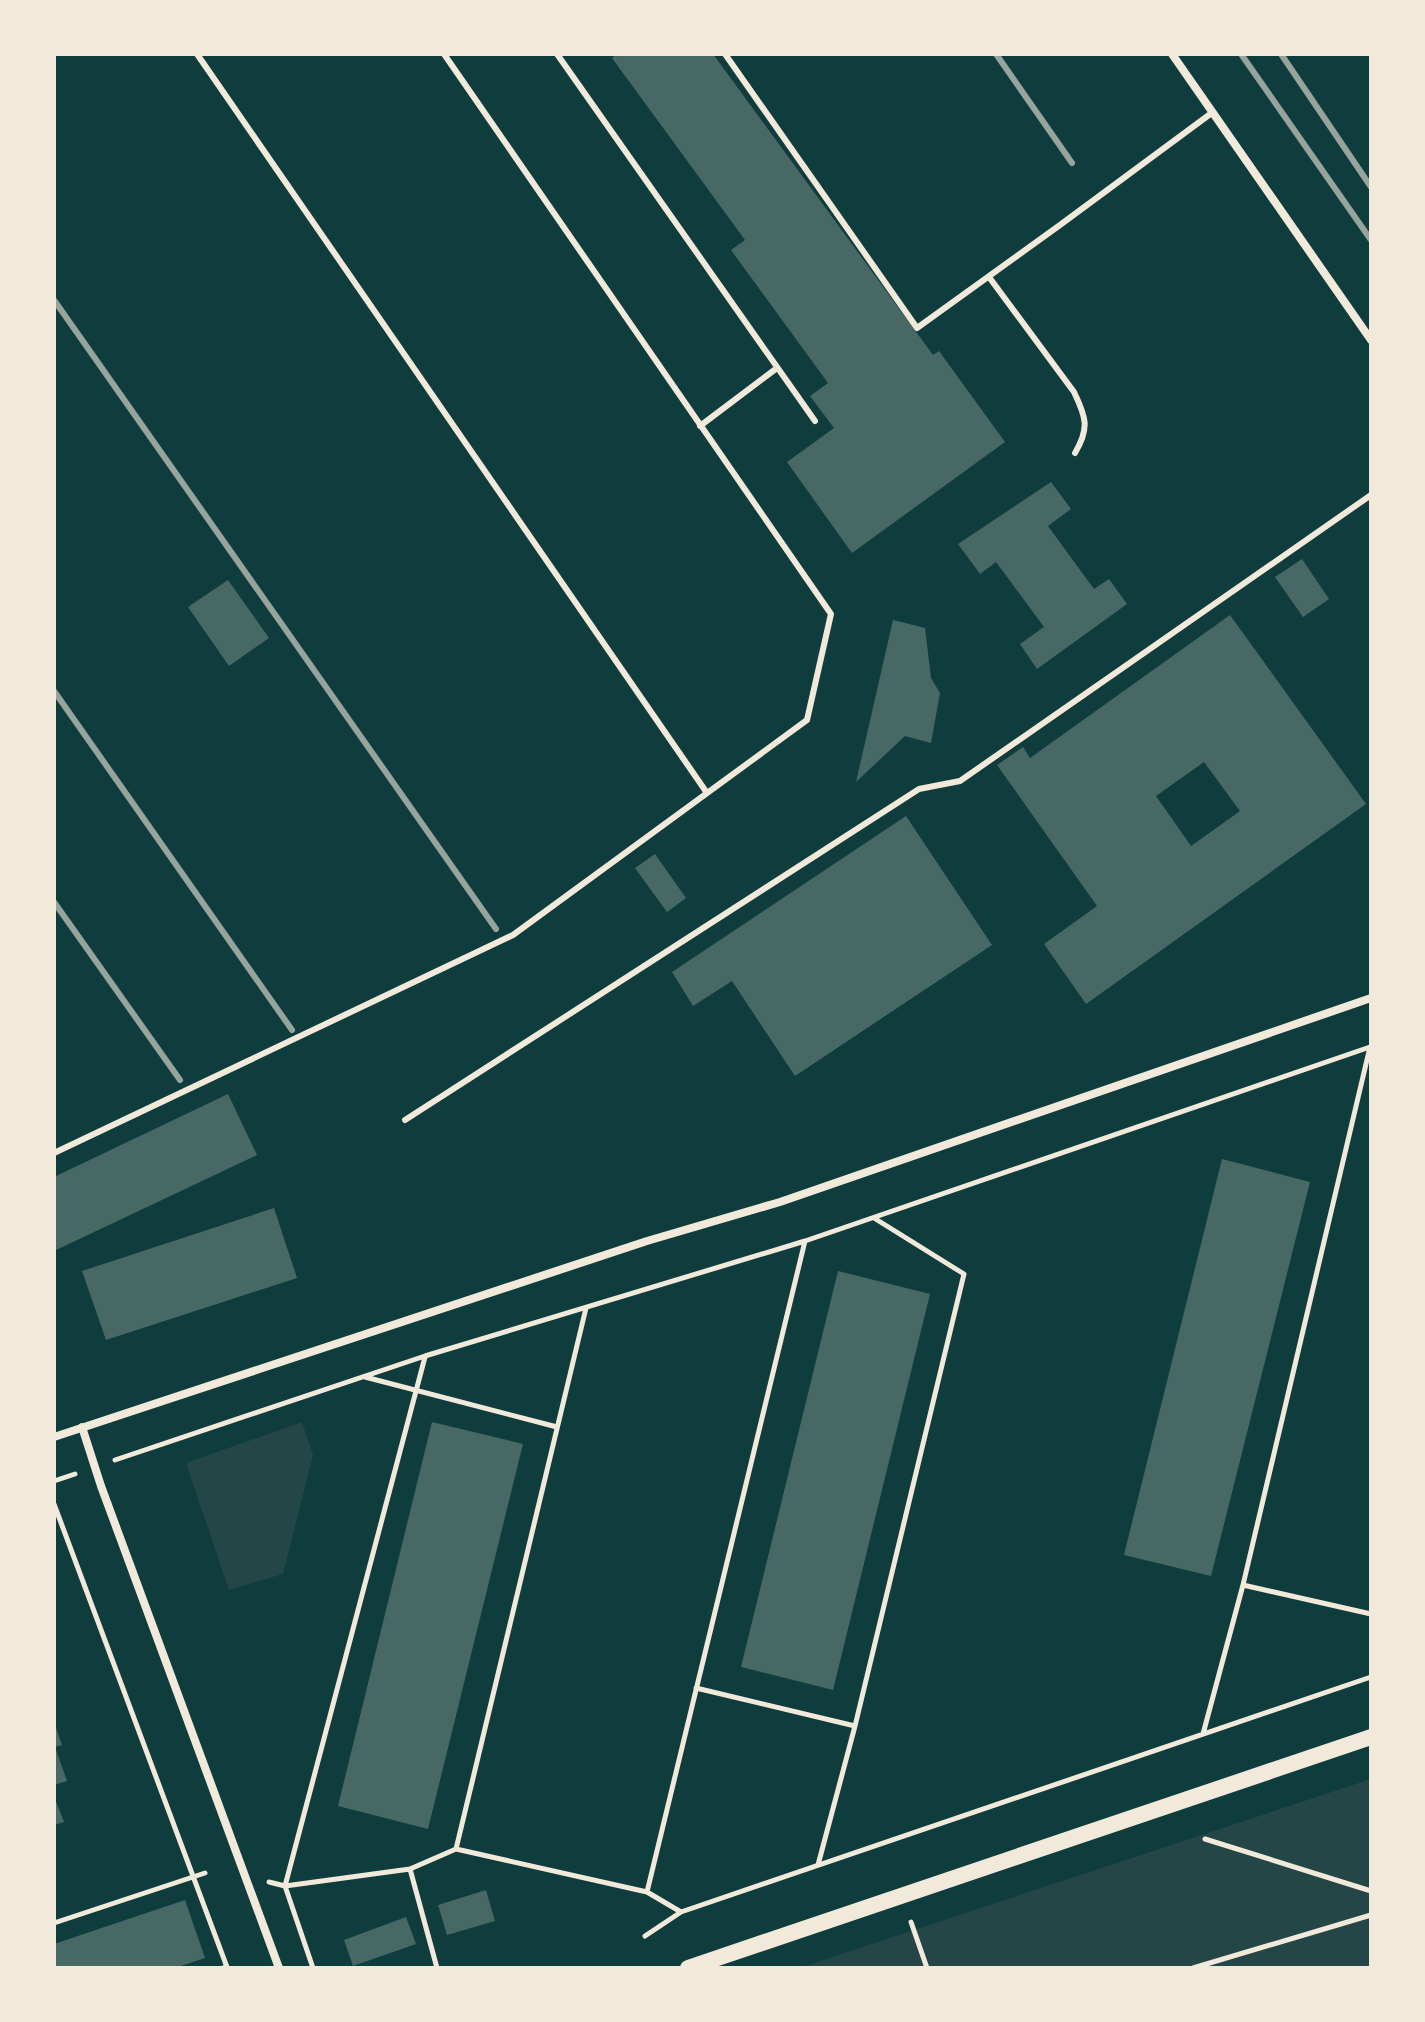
<svg xmlns="http://www.w3.org/2000/svg" width="1425" height="2022" viewBox="0 0 1425 2022" font-family="'Sofia Sans Condensed',sans-serif">
<style>
.green{fill:#244646}
.building{fill:#486865;fill-rule:evenodd}
.lines{fill:none;stroke-linecap:round;stroke-linejoin:round}
.path{stroke:#f1e9da;stroke-width:5}
.service{stroke:#f1e9da;stroke-width:6}
.minor{stroke:#f1e9da;stroke-width:8}
.secondary{stroke:#f1e9da;stroke-width:16}
.rail{stroke:#97a49c;stroke-width:6}
</style>
<rect width="100%" height="100%" fill="#0f3d3e"/>
<path class="green" d="M302 1422 313 1455 283 1574 229 1590 186 1463Z
M1371 1779V1968H799Z"/>
<path class="building" d="M617 54H713L933 355 939 351 1005 442 852 553 787 462 834 428 810 396 828 383 731 250 745 240 612 58Z
M1051 482 1071 509 1048 526 1094 589 1109 579 1127 604 1037 669 1020 644 1044 627 996 562 980 574 958 544Z
M1302 559 1329 599 1303 617 1275 577Z
M228 580 269 638 229 666 188 607Z
M1230 615 1366 804 1086 1004 1044 944 1097 906 997 765 1023 747 1030 758ZM1204 762 1240 811 1191 846 1156 796Z
M893 620 925 628 931 678 940 693 931 743 905 736 856 782Z
M906 816 992 945 795 1076 732 981 693 1006 672 972Z
M655 854 686 898 667 912 635 868Z
M228 1094 257 1155 54 1251V1177Z
M1222 1159 1310 1182 1211 1576 1124 1555Z
M274 1208 297 1278 106 1340 82 1271Z
M838 1271 930 1294 833 1690 741 1667Z
M432 1422 523 1444 428 1829 338 1806Z
M54 1722 62 1745 55 1747 67 1781 54 1785Z
M54 1796 64 1822 54 1825Z
M486 1890 495 1921 447 1935 438 1905Z
M185 1900 205 1958 175 1968H54V1944Z
M406 1917 416 1944 353 1966 344 1940Z"/>
<g class="lines">
<path class="path" d="M425 1357 285 1886 410 1869 456 1849 647 1892
M365 1377 557 1427
M115 1460 425 1356 805 1241 1370 1047 1243 1585 1371 1614
M54 1481 75 1474
M54 1504 227 1967 223 1968
M696 1688 855 1726 818 1865
M855 1726 964 1274 874 1218
M1203 1734 1243 1585
M1205 1839 1371 1891
M456 1849 586 1308
M410 1869 437 1968
M269 1882 285 1886 313 1968
M681 1912 647 1892 805 1241
M911 1922 927 1968
M54 1923 205 1873
M645 1936 681 1912 1371 1677
M1193 1968 1371 1915"/>
<path class="service" d="M197 54 707 793
M557 54 815 421
M725 54 917 328 1060 225 1213 112
M989 277 1074 392C1086 417 1090 428 1075 453
M700 426 777 368
M405 1120 919 789 960 781 1371 495
M54 1153 513 935 807 720 831 614 444 54"/>
<path class="minor" d="M1172 54 1371 340
M82 1427 101 1486 279 1968
M54 1437 647 1241 780 1202 1371 998"/>
<path class="secondary" d="M688 1968 1371 1737"/>
<path class="rail" d="M996 54 1072 163
M1241 54 1371 240
M1281 54 1371 187
M54 300 496 929
M54 691 292 1030
M54 902 180 1080"/>
</g>
<rect width="1425" height="2022" fill="none" stroke="#f1e9da" stroke-width="112"/>
</svg>
